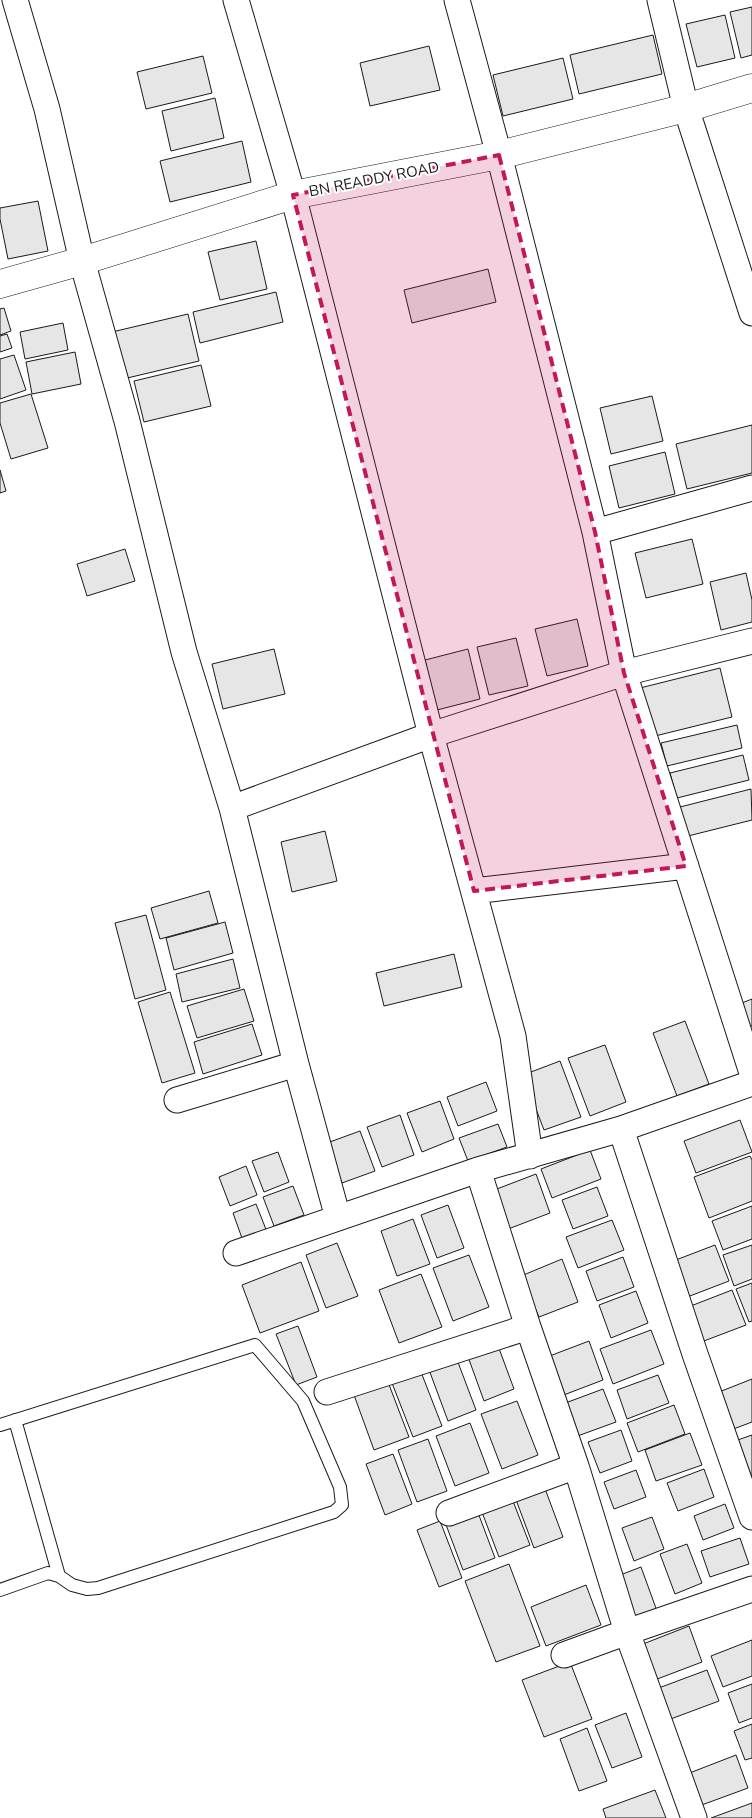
<svg xmlns="http://www.w3.org/2000/svg" width="752" height="1818" viewBox="0 0 752 1818" font-family="'Nunito Sans',sans-serif">
<style>
.building{fill:#e6e6e6;stroke:#1a1a1a}
.lines{fill:none;stroke-linecap:round;stroke-linejoin:round}
.lane-casing{stroke:#1a1a1a;stroke-width:14}
.street-casing{stroke:#1a1a1a;stroke-width:27}
.secondary-casing{stroke:#1a1a1a;stroke-width:29}
.lane{stroke:#fff;stroke-width:12}
.street{stroke:#fff;stroke-width:25}
.secondary{stroke:#fff;stroke-width:28}
.marked{fill:#c2185b;fill-opacity:0.2;stroke:#c2185b;stroke-width:4;stroke-dasharray:10 6;stroke-linejoin:round}
.labels{text-anchor:middle;stroke-width:4;stroke-linejoin:round;paint-order:stroke}
.street-label{font-size:15px;fill:#1a1a1a;stroke:#fff}
</style>
<rect width="100%" height="100%" fill="#fff"/>
<path class="building" d="M752 7V55L741 58 730 12Z
M725 15 735 58 697 67 686 24Z
M653 35 662 74 579 94 570 55Z
M429 46 440 90 370 106 360 63Z
M203 56 212 93 146 109 137 72Z
M563 58 573 99 503 116 493 75Z
M215 98 224 138 171 151 162 111Z
M242 141 251 182 170 202 160 161Z
M38 201 48 251 8 259 0 219V208Z
M256 241 267 289 220 300 208 252Z
M488 269 496 302 412 323 404 290Z
M276 292 283 322 200 343 193 312Z
M4 308 11 331 0 335V309Z
M188 314 199 361 123 379 112 332Z
M63 323 68 350 25 359 20 332Z
M7 334 12 348 0 352V336Z
M75 352 81 384 32 394 26 362Z
M14 355 26 390 0 399V359Z
M201 365 211 406 144 422 134 381Z
M31 394 48 448 11 459 0 423V403Z
M652 396 663 441 611 454 600 408Z
M752 425V473L687 489 676 444Z
M665 452 675 494 619 508 609 466Z
M0 470 6 491 0 493Z
M692 539 703 584 646 598 635 553Z
M125 549 135 581 87 596 77 564Z
M746 573 752 600V622L721 630 710 582Z
M577 619 588 666 547 676 535 629Z
M516 638 528 686 489 695 477 647Z
M274 649 285 694 223 709 212 664Z
M468 649 480 699 437 710 425 660Z
M720 668 732 717 651 737 640 688Z
M737 725 742 748 667 766 661 743Z
M743 755 749 780 677 798 670 773Z
M751 789 752 820 684 837 676 808Z
M325 831 337 881 292 892 281 842Z
M209 891 218 923 160 939 151 908Z
M146 915 166 990 135 999 115 923Z
M225 922 233 953 174 970 166 938Z
M454 954 462 987 384 1006 376 973Z
M233 959 240 988 182 1002 176 974Z
M244 989 254 1021 197 1038 187 1006Z
M170 992 195 1073 162 1083 138 1002Z
M752 999V1026L743 1029 734 1006Z
M685 1021 709 1084 677 1096 653 1033Z
M252 1024 262 1055 203 1074 194 1042Z
M605 1045 626 1102 590 1116 568 1058Z
M560 1061 581 1117 544 1130 523 1075Z
M486 1082 497 1111 458 1126 447 1097Z
M440 1101 454 1139 422 1152 407 1113Z
M400 1115 414 1155 382 1167 367 1127Z
M740 1120 752 1152 696 1173 684 1141Z
M498 1124 507 1147 468 1161 459 1138Z
M360 1131 375 1171 342 1183 327 1143Z
M590 1150 601 1179 552 1198 541 1169Z
M278 1152 289 1182 264 1192 252 1161Z
M750 1156 752 1160V1201L709 1218 694 1177Z
M246 1166 257 1195 230 1206 219 1177Z
M536 1174 550 1213 503 1231 489 1192Z
M293 1186 304 1215 274 1226 263 1197Z
M597 1187 608 1216 573 1229 562 1200Z
M256 1204 267 1232 243 1241 233 1213Z
M448 1205 464 1248 437 1258 421 1215Z
M752 1206V1239L723 1250 712 1221Z
M413 1219 430 1264 397 1276 381 1231Z
M612 1220 624 1250 578 1268 566 1237Z
M337 1243 358 1296 326 1308 306 1255Z
M715 1245 729 1281 682 1299 668 1263Z
M752 1245V1279L734 1286 723 1255Z
M469 1255 489 1307 453 1321 433 1268Z
M623 1257 634 1287 597 1301 586 1271Z
M562 1259 578 1302 539 1317 521 1276Z
M301 1262 319 1311 260 1333 242 1285Z
M421 1274 442 1327 399 1343 379 1290Z
M752 1283V1321L749 1322 736 1289Z
M732 1290 746 1325 696 1344 683 1309Z
M636 1291 648 1323 611 1338 599 1305Z
M298 1326 317 1377 296 1385 276 1334Z
M651 1330 664 1364 613 1384 600 1349Z
M589 1341 603 1380 561 1396 547 1357Z
M497 1343 514 1389 484 1401 467 1354Z
M456 1357 476 1410 448 1421 428 1367Z
M421 1372 442 1426 413 1437 392 1383Z
M658 1375 669 1403 627 1419 617 1390Z
M752 1379V1422L728 1431 714 1394Z
M388 1382 409 1437 374 1450 354 1395Z
M603 1389 616 1422 572 1438 560 1405Z
M517 1401 538 1455 502 1469 481 1414Z
M674 1405 685 1434 638 1452 627 1423Z
M470 1423 489 1473 455 1486 436 1436Z
M621 1430 632 1461 600 1473 588 1442Z
M690 1433 702 1465 656 1481 645 1450Z
M752 1435V1475L746 1477 732 1442Z
M428 1439 447 1491 417 1502 398 1450Z
M393 1454 412 1504 385 1515 366 1464Z
M704 1469 714 1497 678 1511 667 1483Z
M636 1470 646 1497 614 1509 604 1482Z
M544 1486 563 1537 534 1548 515 1497Z
M511 1496 530 1545 499 1557 480 1507Z
M725 1504 734 1528 703 1540 694 1516Z
M477 1510 495 1558 463 1570 445 1522Z
M652 1517 664 1549 634 1561 622 1528Z
M440 1521 462 1578 439 1587 417 1530Z
M740 1538 749 1564 710 1577 701 1551Z
M687 1544 702 1583 675 1594 660 1554Z
M509 1564 540 1646 496 1662 465 1581Z
M641 1567 657 1611 631 1621 615 1577Z
M586 1585 601 1625 546 1646 531 1607Z
M689 1626 702 1662 652 1681 638 1646Z
M752 1640V1676L723 1687 711 1656Z
M570 1662 592 1719 544 1737 522 1680Z
M707 1670 719 1701 668 1720 656 1689Z
M752 1684V1718L739 1723 728 1693Z
M626 1713 642 1757 612 1768 595 1725Z
M752 1724V1758L745 1760 734 1731Z
M587 1728 607 1781 579 1791 560 1739Z
M736 1755 748 1788 699 1806 687 1774Z
M655 1790 666 1818H606L603 1809Z
M752 1803V1818H711Z"/>
<g class="lines">
<g class="lane-casing">
<path id="lane" d="M15 1420 59 1576
M0 1425 255 1345 303 1401 340 1487 342 1505 334 1512 98 1588 87 1589 72 1585 59 1576 48 1573 0 1590"/>
</g>
<g class="street-casing">
<path id="street" d="M15 0 47 109 82 261 127 421 184 652 232 808
M236 0 293 195 431 735 513 1036 530 1156
M457 0 499 155 595 532 624 673 752 1073
M660 0 686 108 752 313
M595 532 752 488
M474 891 686 866
M177 1100 296 1064
M621 1129 695 1354 752 1517
M478 1170 528 1327 576 1466 627 1632 694 1818
M338 1218 296 1064 232 808 431 735 624 673 752 641
M236 1253 478 1170 621 1129 752 1083
M327 1392 528 1327
M449 1513 576 1466
M564 1655 627 1632 752 1589"/>
</g>
<g class="secondary-casing">
<path id="secondary" d="M0 284 82 261 293 195 499 155 686 108 752 88"/>
</g>
<use href="#lane" class="lane"/>
<use href="#street" class="street"/>
<use href="#secondary" class="secondary"/>
</g>
<path class="marked" d="M499 155 595 532 624 673 686 866 474 891 293 195Z"/>
<g class="labels">
<g class="street-label">
<text transform="translate(374 179) rotate(-11)" y="5">BN READDY ROAD</text>
</g>
</g>
</svg>
